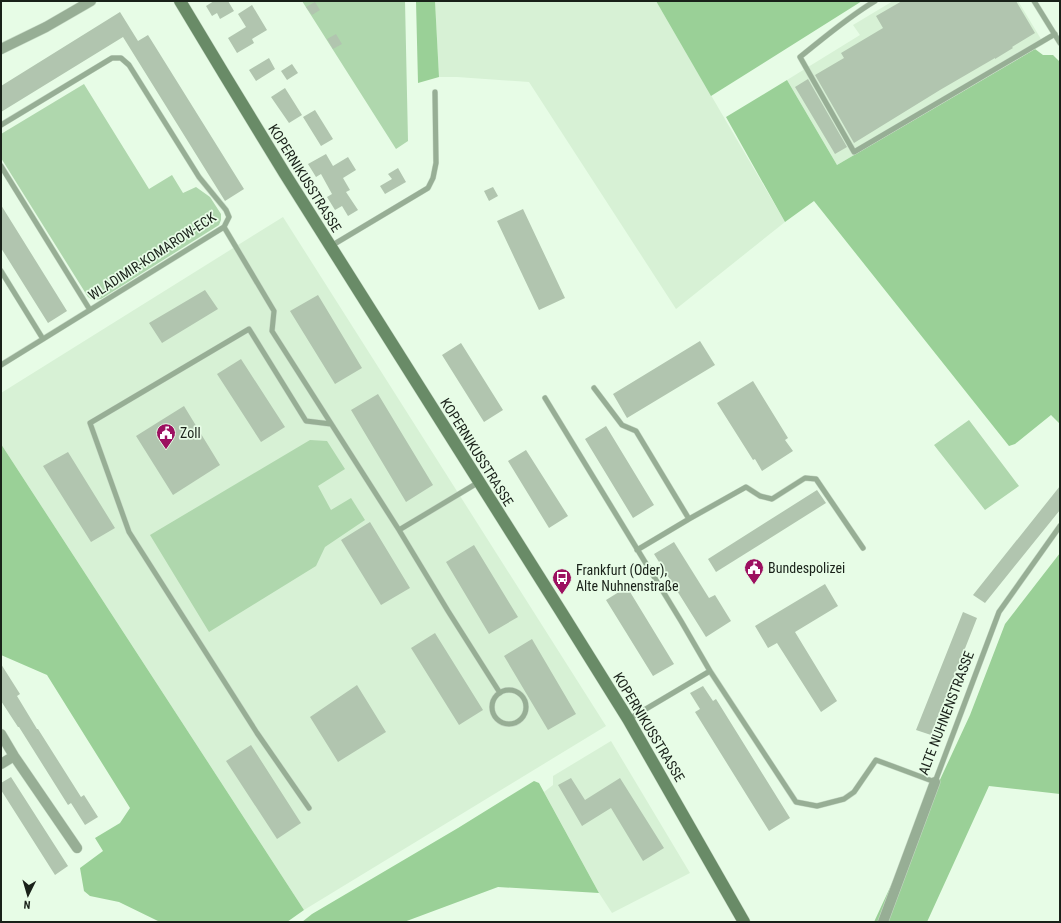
<svg xmlns="http://www.w3.org/2000/svg" width="1061" height="923" viewBox="0 0 1061 923" font-family="'Roboto Condensed',sans-serif">
<style>
.built{fill:#d7f1d5}
.green{fill:#afd7ad}
.forest{fill:#9ad097}
.building{fill:#b1c5af}
.lines{fill:none;stroke-linecap:round;stroke-linejoin:round}
.lane-casing{stroke:#c6d9c5;stroke-width:6}
.street-casing{stroke:#c6d9c5;stroke-width:11}
.secondary-casing{stroke:#c6d9c5;stroke-width:13}
.lane{stroke:#97ae95;stroke-width:5}
.street{stroke:#97ae95;stroke-width:10}
.secondary{stroke:#698b67;stroke-width:12}
.labels{text-anchor:middle;stroke-width:3.5;stroke-linejoin:round;paint-order:stroke}
.street-label{font-size:14px;fill:#192119;stroke:#e7fce6}
.poi-label{font-size:14px;fill:#192119;stroke:#e7fce6;text-anchor:start}
</style>
<rect width="100%" height="100%" fill="#e7fce6"/>
<path class="built" d="M435 1H656L785 222 676 309 529 82 457 77H439Z
M893 1H1018L1044 44 837 165 787 80 860 35 853 25Z
M283 217 606 726 304 910 1 444V393Z
M611 741 690 873 612 913 599 893 544 792 553 785V776Z"/>
<path class="green" d="M302 1H405L408 141 396 149Z
M84 84 149 189 172 175 183 193 196 187 210 197 221 214V220L219 225 101 299 93 300 88 297 1 158V134Z
M969 420 1019 486 985 510 934 445Z
M310 440 327 441 345 469 318 486 331 510 351 498 365 520 325 547 316 566 209 632 150 535Z"/>
<path class="forest" d="M416 1H435L439 77 418 83Z
M656 1H862L711 96Z
M1035 49 1043 55H1053L1060 62V424L1051 415 1015 444 1009 446 814 201 785 222 726 117 787 80 837 165Z
M1 444 304 910 287 922H160L119 902 90 896 84 891 80 868 103 851 95 838 120 823 130 808 47 675 1 655Z
M1060 553V794L989 786 927 922H874L970 715 1005 624Z
M534 781 539 783 599 893 498 887 404 922H302L312 914 458 828Z"/>
<path class="building" d="M214 1H228L234 11 220 19 217 13 212 16 206 6Z
M902 1H1016L1035 33 1012 47 1013 48 995 59V58L940 90 854 143 815 75 844 58 841 53 883 28 876 16Z
M315 2 320 10 312 15 306 7Z
M252 5 267 30 252 39 254 43 237 53 228 38 246 27 238 14Z
M120 12 138 41 148 35 244 189 225 201 123 37 1 112V86Z
M336 34 342 44 333 49 327 39Z
M269 58 275 69 256 81 249 70Z
M292 64 298 73 287 80 281 71Z
M808 79 847 147 835 154 795 87Z
M285 88 302 115 289 123 271 97Z
M315 110 333 139 321 146 303 117Z
M326 154 333 166 348 157 356 170 343 178 350 190 346 192 358 210 348 216 342 206 335 210 327 197 332 194 321 174 316 177 308 164Z
M398 168 406 182 385 194 380 186 392 179 388 174Z
M493 187 498 196 489 201 484 191Z
M1 205 67 311 48 323 1 248Z
M523 209 565 298 539 310 497 221Z
M205 290 218 309 162 343 149 323Z
M318 295 362 368 335 384 290 311Z
M700 341 715 365 627 418 613 394Z
M461 343 503 410 484 422 442 355Z
M241 359 285 427 261 442 217 374Z
M753 381 788 438 785 440 793 451 762 471 755 459 753 460 717 403Z
M378 394 433 485 406 502 351 410Z
M184 406 220 465 173 495 136 436Z
M606 426 654 505 633 518 585 439Z
M526 450 568 516 549 528 508 461Z
M68 452 115 528 91 542 43 466Z
M1060 486V510L985 603 973 595Z
M817 490 826 503 716 572 708 559Z
M370 522 410 588 381 605 341 540Z
M674 542 709 598 715 595 731 621 706 637 654 554Z
M474 545 518 617 489 634 446 562Z
M825 584 838 606 795 632 837 701 821 712 777 643 768 648 755 626Z
M627 587 674 664 653 676 606 600Z
M963 612 977 618 931 735 916 730Z
M435 633 483 710 459 725 411 648Z
M532 639 576 714 548 730 504 656Z
M1 664 20 694 17 696 37 729H38L81 797 84 795 98 817 85 825 71 803 68 805 19 727H18L1 701Z
M357 685 386 732 338 762 310 717Z
M703 686 713 701 716 699 790 818 769 831 695 712 700 709 690 693Z
M251 745 301 823 277 839 226 761Z
M11 777 68 866 55 875 1 790V783Z
M571 778 585 800 620 778 664 848 643 861 611 808 582 826 558 785Z"/>
<g class="lines">
<g class="lane-casing">
<path id="lane" d="M875 1C848 17 825 37 800 57L854 152 1055 34
M1034 1 1060 43
M1 125 112 58H121L129 65 199 177 226 210 229 217 224 227 1 365
M1 166 90 310
M224 227 274 311 272 331 399 530 448 611 500 693
M331 246 428 188 433 178 436 163 435 92
M1 271 43 339
M594 388 622 425 636 431 689 519
M545 398 681 621 710 671 629 719
M399 530 479 482
M637 550 689 519 746 487 760 496 772 499 805 478 816 479 863 548
M710 671 796 802 817 806 844 799 854 792 876 760 935 782 999 612 1060 526
M492 707a17 17 0 1 1 34 0a17 17 0 1 1-34 0Z
M309 808 257 733 129 532 90 423 249 329 306 421 331 424"/>
</g>
<g class="street-casing">
<path id="street" d="M1 49 46 27 91 1
M1 734 14 756 77 848
M1 764 14 756
M883 922 935 782"/>
</g>
<g class="secondary-casing">
<path id="secondary" d="M180 1 224 74 285 174 560 610 628 719 744 922"/>
</g>
<use href="#lane" class="lane"/>
<use href="#street" class="street"/>
<use href="#secondary" class="secondary"/>
</g>
<defs>
<g id="civic-pin" transform="scale(1)"><path d="M0 17L-7.5 6A9.5 9.5 0 1 1 7.5 6Z" fill="#9c1060" stroke="#e7fce6"/><path d="M-.6-6.5H3V-4.5H.6V-3L4-1V1h2V6H-6V1h2V-1L-.6-3ZM-1.2 2.5V6h2.4V2.5Z" fill="#fff"/></g>
<g id="bus-pin" transform="scale(1)"><path d="M0 17L-7.5 6A9.5 9.5 0 1 1 7.5 6Z" fill="#9c1060" stroke="#e7fce6"/><path d="M-5-6H5V4H4V6H2V4H-2V6H-4V4H-5ZM-3.5-4V0h7V-4ZM-3.5 1.2v1.5H-2V1.2ZM2 1.2v1.5H3.5V1.2Z" fill="#fff"/></g>
</defs>
<g fill-rule="evenodd">
<use href="#civic-pin" x="166" y="433"/>
<use href="#civic-pin" x="754" y="568"/>
<use href="#bus-pin" x="562" y="578"/>
</g>
<g class="labels">
<g class="street-label">
<text transform="translate(305 178) rotate(58)" y="5">KOPERNIKUSSTRASSE</text>
<text transform="translate(152 256) rotate(-33)" y="5">WLADIMIR-KOMAROW-ECK</text>
<text transform="translate(477 452) rotate(58)" y="5">KOPERNIKUSSTRASSE</text>
<text transform="translate(946 713) rotate(-69)" y="5">ALTE NUHNENSTRASSE</text>
<text transform="translate(649 727) rotate(59)" y="5">KOPERNIKUSSTRASSE</text>
</g>
<g class="poi-label">
<text x="180" y="438">Zoll</text>
<text x="768" y="573">Bundespolizei</text>
<text x="576" y="575">Frankfurt (Oder),<tspan x="576" dy="16">Alte Nuhnenstraße</tspan></text>
</g>
</g>
<rect width="1061" height="923" fill="none" stroke="#192119" stroke-width="4"/>
<g transform="translate(28 895) rotate(185)" stroke="#e7fce6" stroke-width="3" paint-order="stroke">
<path d="M0-3L7 15L0 10L-7 15Z" fill="#192119"/>
<text y="-6" font-size="11" font-weight="bold" text-anchor="middle" fill="#192119">N</text>
</g>
</svg>
